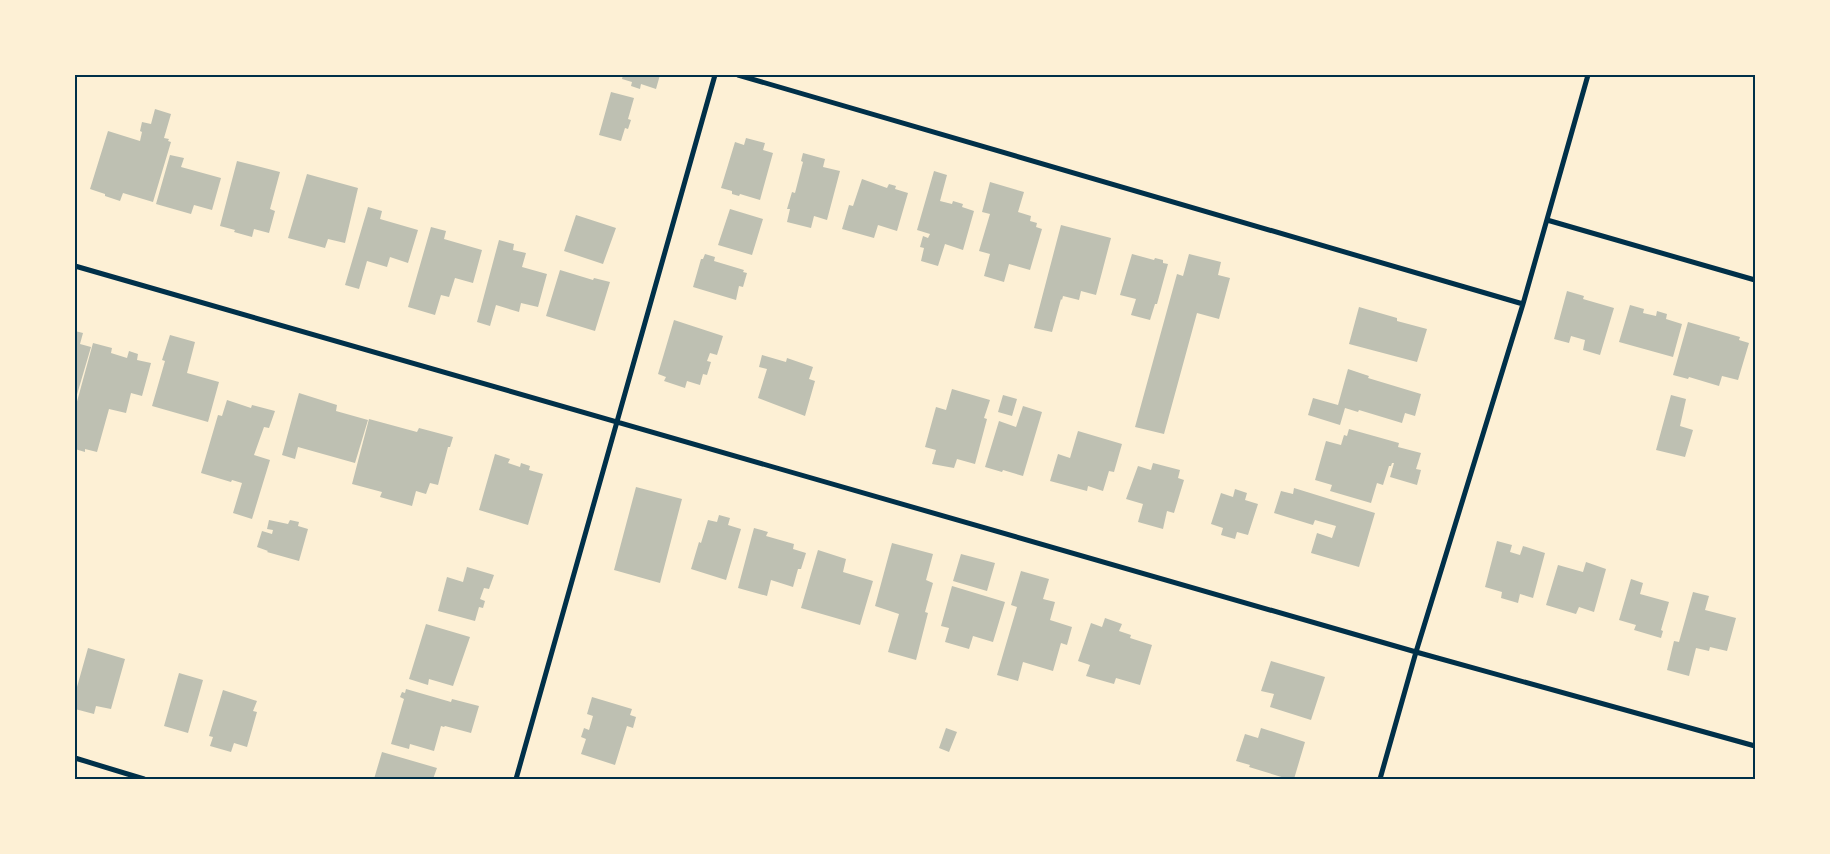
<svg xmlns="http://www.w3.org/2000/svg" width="1830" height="854" viewBox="0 0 1830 854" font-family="'Crimson Pro',serif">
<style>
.building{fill:#bec0b2}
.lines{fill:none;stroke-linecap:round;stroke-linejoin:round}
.minor{stroke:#003049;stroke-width:5}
.neatline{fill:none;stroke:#003049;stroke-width:2}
</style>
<rect width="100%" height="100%" fill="#fdf0d5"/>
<path class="building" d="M623 75H660L656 89 641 84 640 89 631 86 632 82 622 79Z
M611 92 634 98 628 119 631 120 628 129 625 128 621 141 599 135Z
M155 109 171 114 164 138 169 139 168 141 171 142 153 202 123 193 120 201 105 196V194L90 189 108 131 140 141 142 132 140 131 142 122 151 124Z
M746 138 765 143 763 150 773 153 760 200 740 194 739 196 732 194V191L721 188 735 142 744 145Z
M803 153 825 159 823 167 840 171 827 220 814 216 811 228 787 222 790 209H787L792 192 795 193 803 162 801 161Z
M170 155 184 158 181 167 221 178 212 210 194 205 191 214 156 204Z
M237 161 280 172 270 209 275 211 269 233 254 229 252 237 234 232 235 230 220 226Z
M934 171 947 175 940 201 952 204 953 201 963 204 962 207 974 211 963 250 945 244 938 266 921 261 924 248 920 247 923 236 928 238 930 234 917 230Z
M307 174 358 188 345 243 328 239 325 248 288 238Z
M862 179 887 188 889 184 896 186 895 189 908 193 897 231 878 225 874 238 842 229 849 205 853 206Z
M990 182 1024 192 1018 212 1031 216 1030 221 1037 223 1036 227 1042 229 1030 270 1009 264 1004 282 984 276 990 254 979 251 990 214 982 212Z
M368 207 382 211 380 219 418 230 408 263 390 257 387 267 367 261 359 289 345 285Z
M730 209 763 219 752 255 718 245Z
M576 215 616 228 603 264 564 251Z
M1061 225 1111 238 1096 295 1081 291 1079 300 1063 296 1062 300 1061 299 1052 332 1034 328Z
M431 227 446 231 444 239 482 250 473 283 455 278 449 297 441 295 435 315 408 307Z
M499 240 514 244 513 250 526 253 522 267 547 274 538 307 521 303 519 312 496 305 490 326 477 322Z
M705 254 715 257 714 261 744 270 743 272 747 273 743 287 739 286 736 300 693 287 701 259H703Z
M1132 254 1154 260 1155 258 1163 260V263L1168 264 1157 304H1155L1150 320 1131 315 1136 299 1120 295Z
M1189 254 1221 262 1218 275 1230 278 1219 319 1197 313 1164 434 1135 427 1177 274 1183 276Z
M560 270 593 280 594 278 610 282 595 331 546 316Z
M1567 291 1584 296 1583 299 1614 308 1600 355 1583 350 1585 340 1571 336 1569 343 1554 339Z
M1630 305 1644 309 1643 313 1656 316 1657 311 1667 314 1666 319 1682 324 1673 357 1619 342Z
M1359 307 1397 318V321L1427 329 1417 362 1349 344Z
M674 320 723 336 717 355 710 353 707 361 711 362 707 375 703 374 700 385 687 381 685 388 664 381 666 377 658 374Z
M1688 322 1740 337 1739 340 1749 343 1738 380 1722 376 1719 386 1689 377 1688 379 1673 375Z
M75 331 83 333 80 344 91 347 76 398Z
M170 335 195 342 187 373 219 382 208 422 152 406 165 361 162 360Z
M93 343 112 348 111 353 127 358 129 351 138 354 137 360 151 363 142 396 131 393 126 413 109 409 97 452 85 449V452L75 449V409Z
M762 355 786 362 787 358 813 367 809 379 815 381 805 416 758 398 767 369 759 367Z
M1348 369 1369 376 1368 378 1421 394 1415 416 1405 413 1402 423 1359 410 1358 412 1345 408 1340 425 1308 415 1313 398 1338 405Z
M952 389 990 400 984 418 987 419 975 464 957 459 954 468 932 464 936 450 925 447 936 407 946 410Z
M299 393 337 405 336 411 368 420 355 463 298 447 295 459 282 455Z
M1003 395 1017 399 1012 416 998 412Z
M1671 395 1686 399 1680 426 1693 430 1685 457 1656 450Z
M227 400 251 408 252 405 275 411 269 428 264 427 254 455 270 460 252 519 233 513 242 483 232 480 231 482 201 473 218 415 222 416Z
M1023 406 1042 412 1023 476 1003 470 1002 472 985 467 999 421 1016 427Z
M369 419 417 432 419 428 453 437 450 447H448L438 485 430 483 426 494 416 491 412 506 380 497 382 492 352 484Z
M1349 429 1399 443 1398 447 1421 453 1416 469 1421 470 1417 485 1390 477 1394 463H1392L1391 466H1389L1383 485 1377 483 1371 503 1330 491 1332 485 1315 480 1326 441 1341 445 1344 435 1347 436Z
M1078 431 1122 444 1114 472 1109 471 1103 491 1088 486 1087 491 1050 481 1058 454 1070 458Z
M495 454 510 459 508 463 520 467 521 463 530 466 529 470 543 474 528 525 479 510Z
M1153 463 1180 470 1178 478 1184 480 1174 513 1167 511 1163 529 1138 522 1143 504 1126 499 1138 466 1151 470Z
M636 487 682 499 660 583 614 570Z
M1294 488 1375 513 1359 567 1311 553 1317 533 1332 538 1336 526 1315 520 1313 525 1274 513 1281 491 1293 494Z
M1235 489 1247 493 1245 500 1258 504 1248 535 1237 532 1235 539 1221 535 1223 528 1211 524 1221 493 1233 497Z
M719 515 730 518 728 525 741 529 726 580 691 569 699 542 701 543 708 520 717 522Z
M269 520 288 524 290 520 299 522 298 526 308 529 299 561 267 552 268 551 257 547 262 531 272 534 273 530 267 529Z
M754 528 768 532 766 536 794 544 793 549 806 553 801 569H798L793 587 771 580 767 596 738 588Z
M1497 541 1512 545 1510 552 1520 555 1523 546 1545 553 1533 598 1520 594 1518 603 1501 598 1502 592 1485 587Z
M892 543 933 554 926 580 933 583 925 612 928 613 916 660 888 652 899 614 875 606Z
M818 550 846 559 843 572 873 581 860 625 801 608Z
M961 554 995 563 987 591 953 581Z
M1586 562 1606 569 1594 612 1579 607 1576 614 1546 605 1558 565 1583 572Z
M467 567 494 575 489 589 484 588 480 599 485 601 483 608 479 607 475 621 438 611 447 577 463 582Z
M1021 571 1049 579 1043 599 1055 602 1050 620 1072 627 1067 645 1061 643 1053 671 1023 662 1018 681 997 675 1017 607 1011 605Z
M1631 579 1643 583 1640 594 1669 602 1661 630 1663 631 1661 638 1634 630 1636 625 1619 620Z
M952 586 1005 602 993 642 973 636 969 649 945 642 949 628 941 626Z
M1693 592 1709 596 1705 610 1736 618 1727 651 1710 647 1709 651 1696 648 1689 676 1667 670 1674 641 1679 642Z
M1105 618 1122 624 1119 631 1131 635 1130 638 1152 645 1140 685 1116 678 1114 684 1086 676 1090 665 1078 661 1091 623 1102 627Z
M426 624 470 637 453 686 429 679 428 685 409 679Z
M88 648 125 659 111 709 96 706 94 714 75 709V694Z
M1271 661 1325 677 1311 720 1270 707 1274 694 1261 691Z
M179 673 203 680 188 733 164 726Z
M406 689 451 702 452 699 479 706 471 733 445 726 444 727 441 726 434 751 410 744 409 749 391 744 404 699 400 697 402 692 405 693Z
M223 690 257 701 253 711 257 712 247 747 234 743 231 752 210 746 213 737 209 736Z
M592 697 632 709 630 715 636 717 633 728 627 726 615 765 581 754 586 739 581 737 584 728 589 730 593 716 587 714Z
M946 728 957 732 949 752 939 748Z
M1261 728 1305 742 1294 779H1288L1249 767 1250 765 1236 761 1245 734 1258 738Z
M382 752 437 768 433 779H374Z"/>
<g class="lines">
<path class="minor" d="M738 75 1523 304
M1547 220 1755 280
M75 266 1416 652 1755 746
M75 758 144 779
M516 779 715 75
M1380 779 1416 652 1523 304 1588 75"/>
</g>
<rect width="1830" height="854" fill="none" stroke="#fdf0d5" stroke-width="152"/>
<rect x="76" y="76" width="1678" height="702" class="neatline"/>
</svg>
